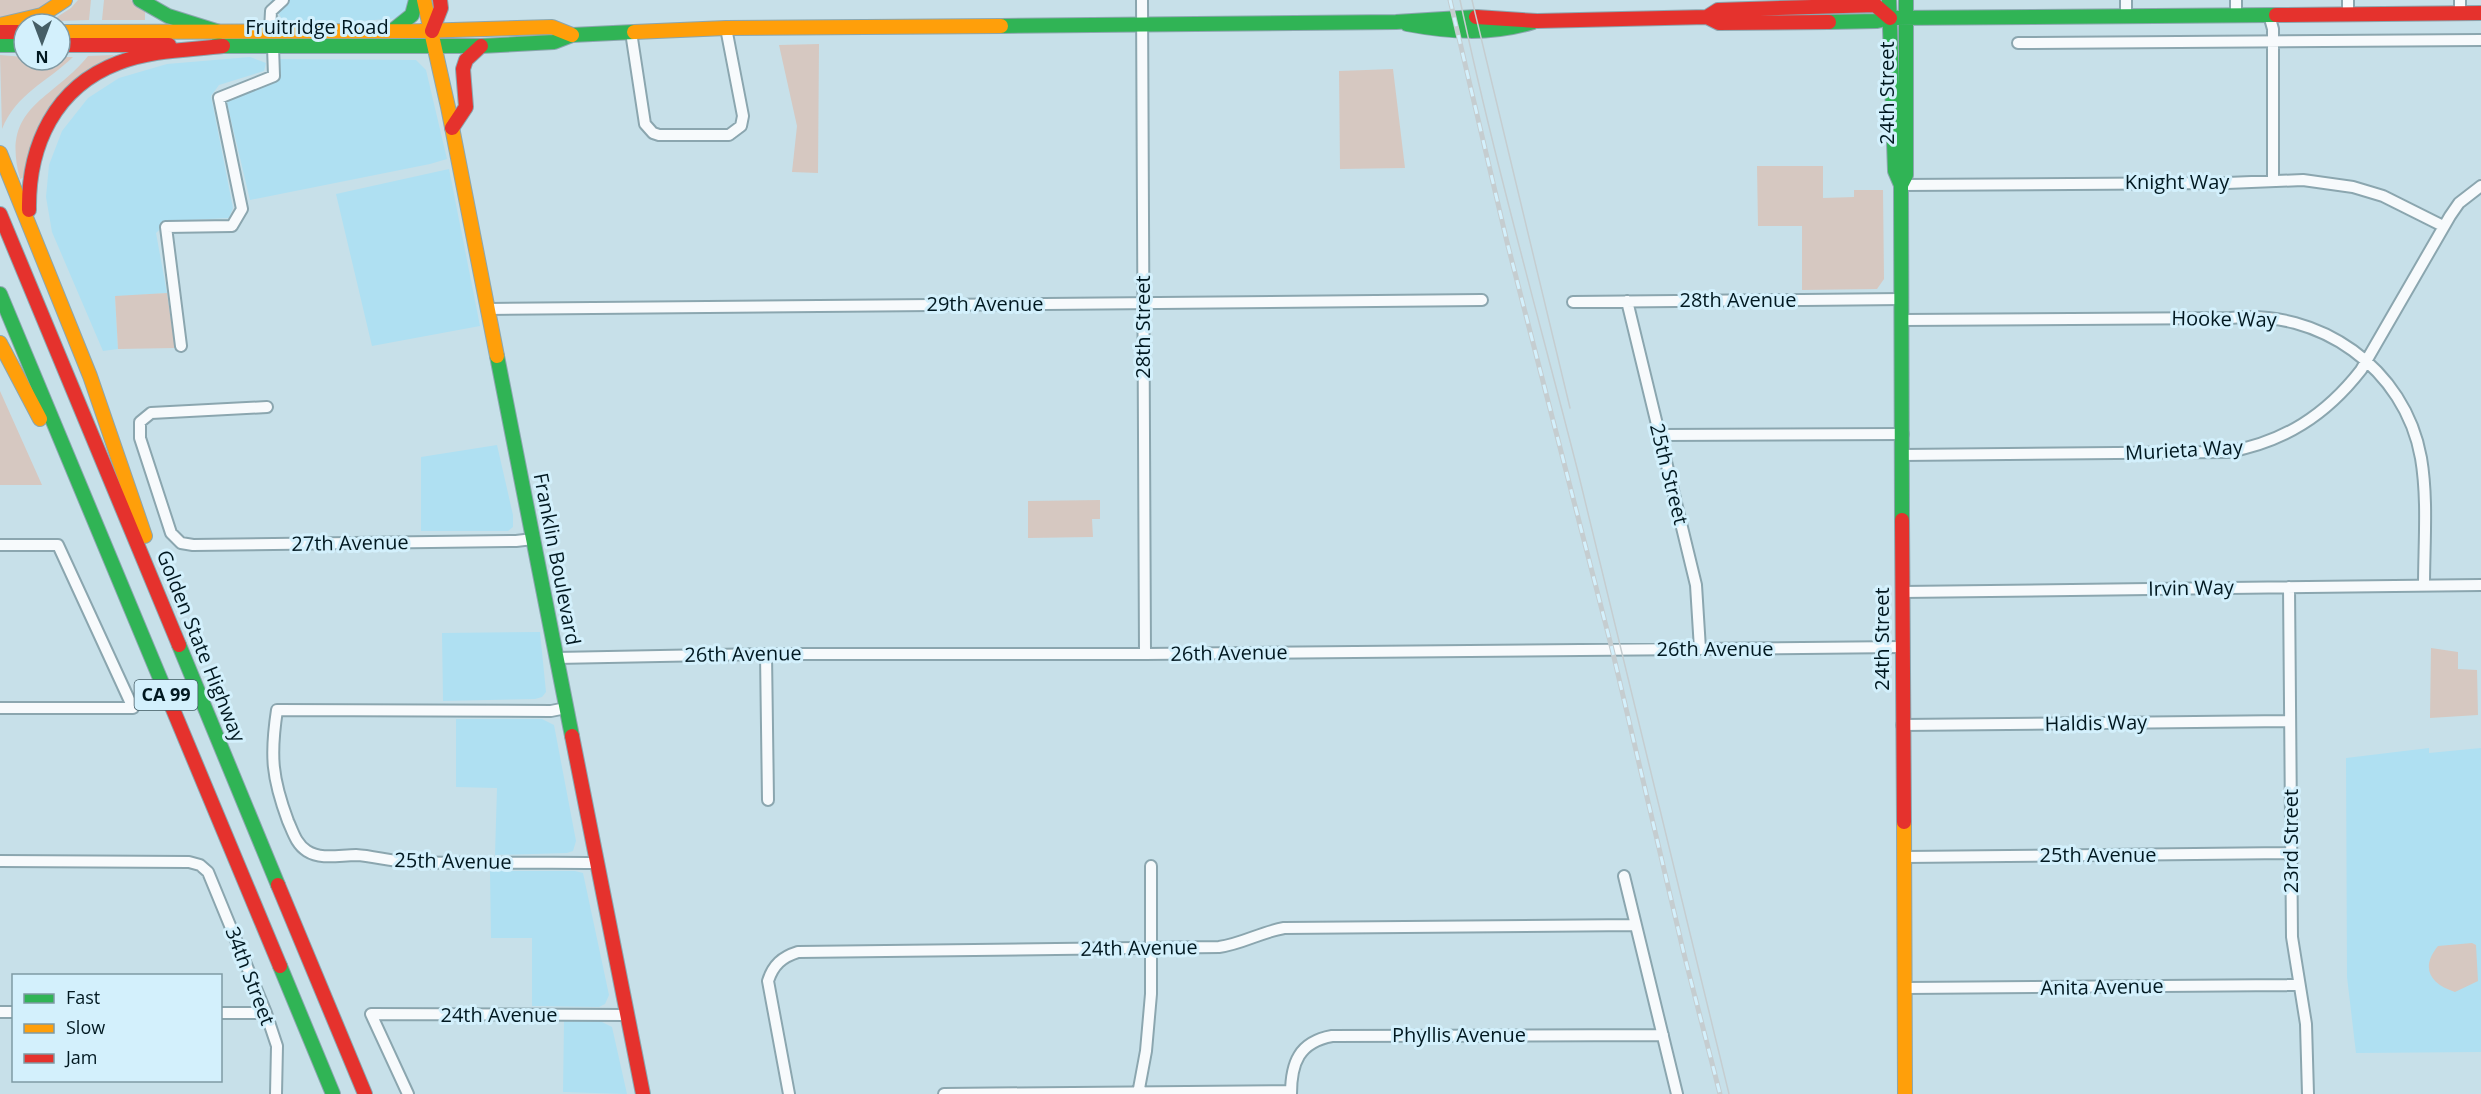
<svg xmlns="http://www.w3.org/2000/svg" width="2481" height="1094" viewBox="0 0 2481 1094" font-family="'Open Sans',sans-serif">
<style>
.built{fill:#afe0f2}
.green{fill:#d6c8c1}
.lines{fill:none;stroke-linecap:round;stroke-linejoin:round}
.street-casing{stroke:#8ba6af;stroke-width:14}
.fast-casing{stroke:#8ba6af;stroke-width:16}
.slow-casing{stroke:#8ba6af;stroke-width:16}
.jam-casing{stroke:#8ba6af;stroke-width:16}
.street{stroke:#f7fafc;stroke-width:10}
.fast{stroke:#30b455;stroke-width:14}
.slow{stroke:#ff9f0a;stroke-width:14}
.jam{stroke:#e5322d;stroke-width:14}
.tram{stroke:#c5cdd0;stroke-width:1.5}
.rail-casing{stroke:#c5cdd0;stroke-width:5}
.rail{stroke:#d3f0fc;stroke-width:3;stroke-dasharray:9;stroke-linecap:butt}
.labels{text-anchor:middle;stroke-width:6;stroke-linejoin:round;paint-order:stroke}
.shield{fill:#d3f0fc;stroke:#405962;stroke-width:1.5}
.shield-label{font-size:18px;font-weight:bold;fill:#011820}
.street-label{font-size:20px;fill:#011820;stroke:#d3f0fc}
</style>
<rect width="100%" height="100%" fill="#c7e0e9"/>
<path class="built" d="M271 0H413V4L403 18 332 23H284Z
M250 57 266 63 264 71 219 85 211 96 233 208 229 218 168 221 156 233 167 293 115 297 118 349 103 351 52 232 46 197 49 165 62 131 88 98 119 78 167 64Z
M276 59 416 60 426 70 447 159 430 164 250 200 226 99 275 79Z
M449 169 480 326 372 346 336 194Z
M497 445 513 515V527L508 531H421V457Z
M540 632 546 692 542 697 535 699 443 701 442 633Z
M456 719H542L554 725 576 841 573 851 567 853 495 855 497 788 456 787Z
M2429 748V753L2481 748V1052L2356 1053 2347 977 2346 758Z
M490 871H575L583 873 609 995 605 1004 599 1007 532 1006V938H491Z
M564 1021H600L612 1027 627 1094 563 1092Z"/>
<path class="green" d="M0 0H56L44 8 0 18Z
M78 0H91L89 20 59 21 57 17 71 8Z
M104 0H131L145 12V20H102Z
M819 44 818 173 792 172 797 126 779 45Z
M0 55 24 57V60H60V57H73C47 82 16 94 2 129Z
M114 55 80 81 27 176 20 179C0 106 52 101 88 56Z
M1393 69 1405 168 1340 169 1339 71Z
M1757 166H1823V198L1854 197V190H1883L1884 279 1877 289 1802 290V226H1758Z
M167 293 175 348 118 349 115 296Z
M0 391 42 485H0Z
M1100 500V519H1092L1093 537 1028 538V501Z
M2431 648 2458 652V669L2477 670 2478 715 2430 718Z
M2472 943 2476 945 2478 981 2455 992C2430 984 2420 968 2438 946Z"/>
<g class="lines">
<g class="street-casing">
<path id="street" d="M1142 0 1145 654
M2126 0V16
M2236 0V15
M2348 0V14
M2460 0V13
M2269 15 2273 29V180
M270 31 271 11 283 0
M631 32 645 124 653 133 659 135H729L741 126 743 116 726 28
M2018 43 2481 40
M1901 185 2227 183 2303 180 2353 187 2383 196 2443 226
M1627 301 1696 585 1700 649
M1573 302 1902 299
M487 309 1482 300
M1902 320 2230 318C2319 308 2405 368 2421 458 2428 499 2424 544 2424 586
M181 346 166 227 232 226 242 209 219 98 274 76 273 46
M267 407 151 413 140 422V438L171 533 181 543 193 545 516 541 533 539
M1659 435 1903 434
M1901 455 2228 452C2284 442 2326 415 2361 370L2450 216 2459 203 2481 186
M0 545H58L133 708H0
M2289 587 2292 937 2306 1024 2308 1094
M1902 592 2481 585
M766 654 768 800
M556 658 766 654H1145L1902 647
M566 708 551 711 277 710C270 756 272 778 288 821 293 832 296 844 307 851 321 860 340 855 356 855 374 856 392 862 410 862 473 864 535 862 597 863
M1902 725 2290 721
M1905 857 2291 853
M0 861 189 862 200 865 208 872 266 1013 277 1046 276 1094
M1624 876 1677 1094
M1906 988 2299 985
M0 1012H14
M220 1013H266
M408 1094 371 1014 627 1015
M789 1094 768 981C773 965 782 957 798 952L1219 947C1242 944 1261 932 1284 928L1636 925
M944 1094 1291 1091
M1138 1094 1146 1051 1151 994V866
M1291 1094C1291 1063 1299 1042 1332 1036L1663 1035"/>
</g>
<g class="fast-casing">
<path id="fast" d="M140 0 168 16 219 32
M1889 0 1895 171 1901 185 1902 520
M1829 22 1877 21 1890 18 2276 15
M1407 24C1449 32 1491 35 1533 22
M1001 26 1396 22 1476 17
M392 31 412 15 416 0
M0 45H24
M215 46H481L554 42 572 35 634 32
M1901 185 1906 175V0
M0 294 172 707
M497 356 572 736
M179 645 278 885
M280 966 333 1094"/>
</g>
<g class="slow-casing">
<path id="slow" d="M424 0 448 107 497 356
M0 25 42 15 65 0
M60 32 420 31 552 27 572 35
M634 32 726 28 1001 26
M0 153 90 376 145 536
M0 343 40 419
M1904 822 1905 1094"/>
</g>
<g class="jam-casing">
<path id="jam" d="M2276 15 2481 13
M1476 17 1537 21 1707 17 1719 23 1829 22
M1707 17 1718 10 1875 5 1890 18
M432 31 441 8 440 0
M0 32H24
M60 45H169
M452 128 466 107 463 69 466 60 481 46
M29 210C28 145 55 87 118 63 151 50 188 50 223 46
M0 214 179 645
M1902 520 1904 822
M172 707 280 966
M572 736 643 1094
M278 885 365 1094"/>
</g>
<use href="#street" class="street"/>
<use href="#fast" class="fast"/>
<use href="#slow" class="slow"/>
<use href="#jam" class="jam"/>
<path class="tram" d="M1460 0C1494 159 1538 315 1578 472 1630 679 1678 887 1729 1094
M1472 0 1570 408"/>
<g class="rail-casing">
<path id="rail" d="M1450 0 1507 242 1612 649 1684 954 1720 1094"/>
</g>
<use href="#rail" class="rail"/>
</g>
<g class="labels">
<rect class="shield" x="134.5" y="680" width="63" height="30" rx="4.5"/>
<g class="shield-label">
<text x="166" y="701">CA 99</text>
</g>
<g class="street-label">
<text x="317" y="34">Fruitridge Road</text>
<text transform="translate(1887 93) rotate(-90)" y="7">24th Street</text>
<text x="2177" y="189">Knight Way</text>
<text x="1738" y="307">28th Avenue</text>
<text x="985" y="311">29th Avenue</text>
<text transform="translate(2224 319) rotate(1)" y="7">Hooke Way</text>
<text transform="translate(1143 327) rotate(-90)" y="7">28th Street</text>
<text transform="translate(2184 450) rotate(-3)" y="7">Murieta Way</text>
<text transform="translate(1669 474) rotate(76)" y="7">25th Street</text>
<text transform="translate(350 543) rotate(-1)" y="7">27th Avenue</text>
<text transform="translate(557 559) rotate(79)" y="7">Franklin Boulevard</text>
<text transform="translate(2191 588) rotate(-1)" y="7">Irvin Way</text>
<text transform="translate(1882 639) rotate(-90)" y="7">24th Street</text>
<text transform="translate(201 646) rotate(68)" y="7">Golden State Highway</text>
<text x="1715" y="656">26th Avenue</text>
<text transform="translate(1229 653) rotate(-1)" y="7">26th Avenue</text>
<text transform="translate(743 654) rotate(-1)" y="7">26th Avenue</text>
<text transform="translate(2096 723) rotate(-1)" y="7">Haldis Way</text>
<text transform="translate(2291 841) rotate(-90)" y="7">23rd Street</text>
<text x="2098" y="862">25th Avenue</text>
<text transform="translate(453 861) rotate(1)" y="7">25th Avenue</text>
<text transform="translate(1139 948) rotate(-1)" y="7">24th Avenue</text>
<text transform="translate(250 976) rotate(69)" y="7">34th Street</text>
<text transform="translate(2102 987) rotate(-1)" y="7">Anita Avenue</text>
<text x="499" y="1022">24th Avenue</text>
<text x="1459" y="1042">Phyllis Avenue</text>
</g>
</g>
<rect x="12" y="974" width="210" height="108" fill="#d3f0fc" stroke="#7f9aa4" stroke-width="1.5"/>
<rect x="24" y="994" width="30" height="9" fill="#30b455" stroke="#7f9aa4" stroke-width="1.5"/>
<text x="66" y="1004" font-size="18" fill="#011820">Fast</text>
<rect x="24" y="1024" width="30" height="9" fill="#ff9f0a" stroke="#7f9aa4" stroke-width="1.5"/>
<text x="66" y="1034" font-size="18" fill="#011820">Slow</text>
<rect x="24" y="1054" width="30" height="9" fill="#e5322d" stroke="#7f9aa4" stroke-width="1.5"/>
<text x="66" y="1064" font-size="18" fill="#011820">Jam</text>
<g transform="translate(42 42) rotate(180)"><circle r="28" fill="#d3f0fc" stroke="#7f9aa4" stroke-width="1.5"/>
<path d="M0-4.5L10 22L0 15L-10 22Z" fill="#465e66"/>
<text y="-9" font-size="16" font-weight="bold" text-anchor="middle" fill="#011820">N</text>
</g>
</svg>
